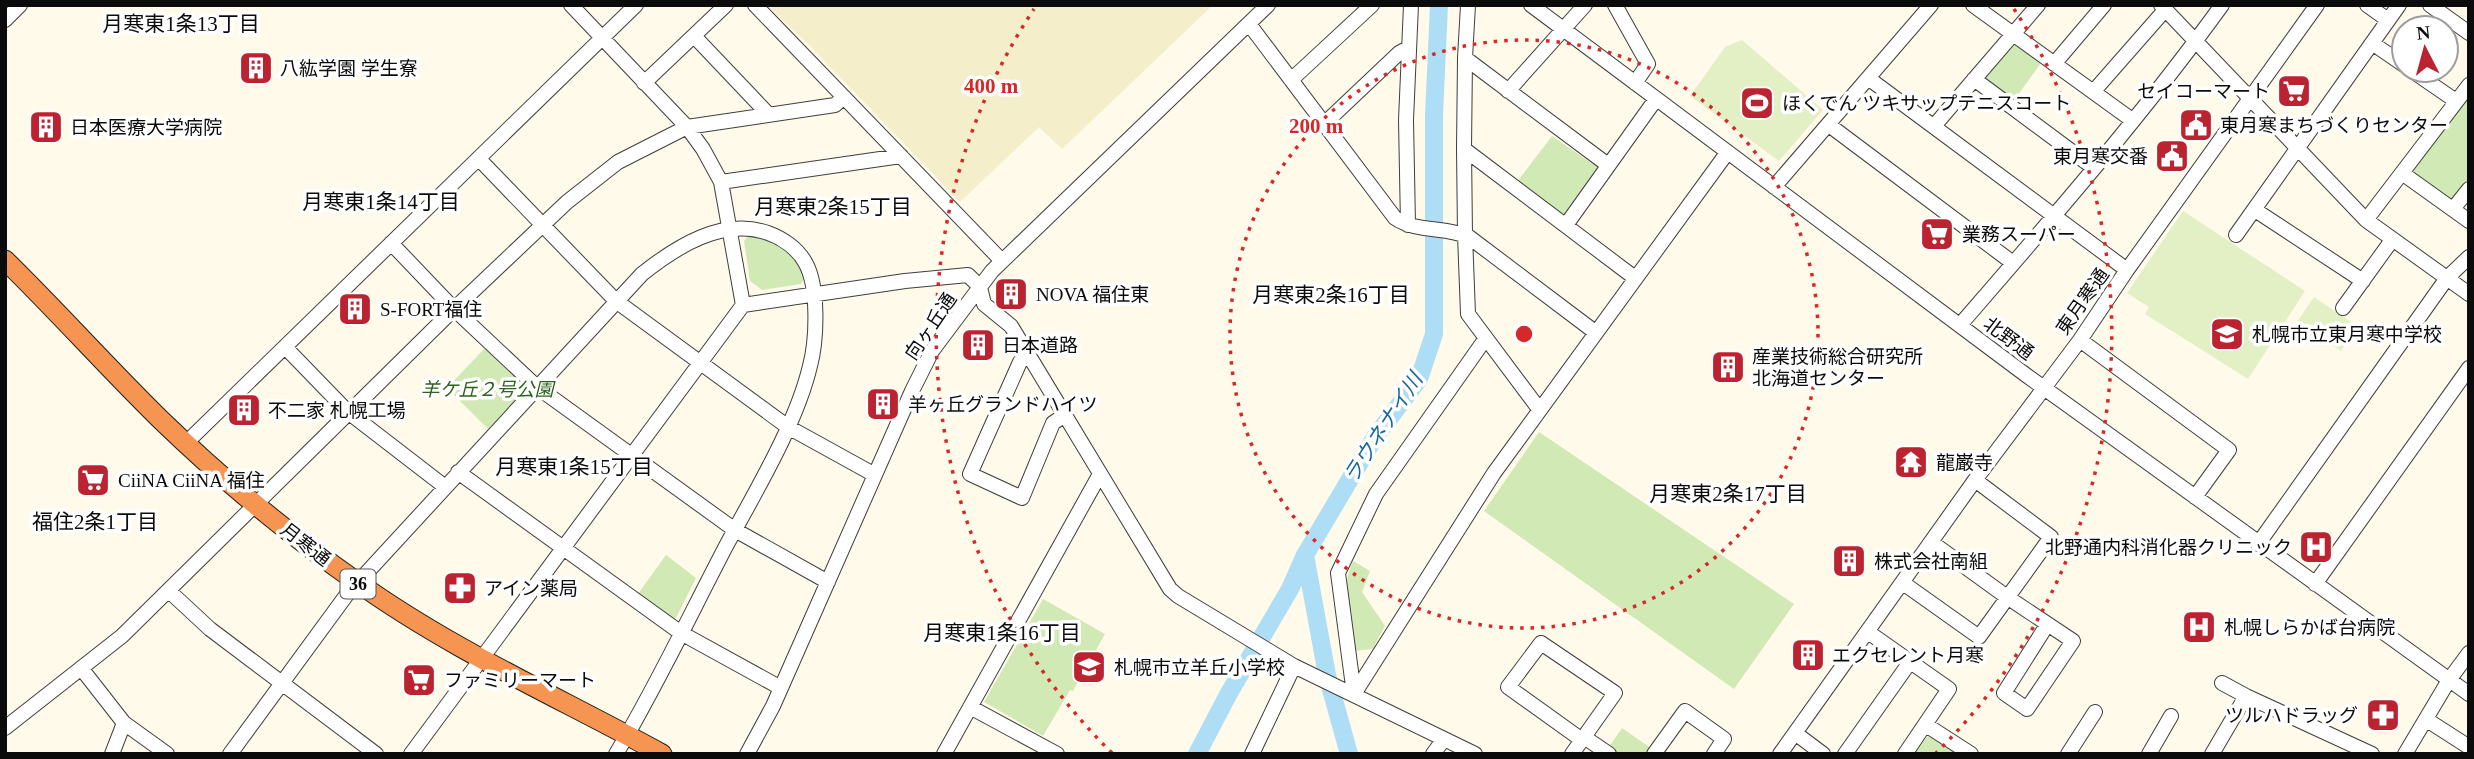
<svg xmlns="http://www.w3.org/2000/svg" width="2474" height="759" viewBox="0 0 2474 759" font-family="'Times New Roman','Noto Sans JP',serif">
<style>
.farmland{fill:#f4efca}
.green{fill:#d1e9b4}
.pitch{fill:#e3f0c6}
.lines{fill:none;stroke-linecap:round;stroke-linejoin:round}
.river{stroke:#aedef6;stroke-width:18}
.minor-casing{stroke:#3e3e3e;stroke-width:16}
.highway-casing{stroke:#1c1c1c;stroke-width:21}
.minor{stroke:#fff;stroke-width:14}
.highway{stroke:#f69551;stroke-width:19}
.ring{fill:none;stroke:#d62828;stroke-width:3.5;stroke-dasharray:3.5 7}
.labels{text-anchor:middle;stroke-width:7;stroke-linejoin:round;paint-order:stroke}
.shield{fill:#fff;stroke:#545454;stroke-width:2}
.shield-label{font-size:18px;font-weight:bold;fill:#0b0b0b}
.poi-label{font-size:19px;fill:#0b0b0b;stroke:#fff;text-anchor:start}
.street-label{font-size:19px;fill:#0b0b0b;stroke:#fff}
.park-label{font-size:19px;font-style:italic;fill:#2d631c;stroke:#fff}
.neighbourhood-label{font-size:21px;fill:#0b0b0b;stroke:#fff}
.water-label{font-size:21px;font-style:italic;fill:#15679d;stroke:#fff}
.centre{fill:#d62828;stroke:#fff;stroke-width:3.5}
.ring-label{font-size:21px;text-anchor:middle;font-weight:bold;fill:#d62828;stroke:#fff;stroke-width:7;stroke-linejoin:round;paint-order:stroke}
</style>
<rect width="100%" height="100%" fill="#fffae9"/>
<path class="farmland" d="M774 5H1213L1062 149 1039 127 960 202 811 47 771 9Z"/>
<path class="green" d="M2012 42 2041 63 2012 103 1979 79Z
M2469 96V178L2453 198 2449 199 2412 173 2413 169Z
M1552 136 1597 167 1598 171 1567 216H1563L1517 182Z
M749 235C775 240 796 252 805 277L801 284 762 290 750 281 744 241Z
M485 348 527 388 488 429 447 388Z
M1539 432 1794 604 1734 689 1484 511Z
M666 555 696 578 676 618 670 620 637 595Z
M1353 561 1370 571 1362 592 1385 626 1373 649 1354 651C1349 622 1340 589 1353 561Z
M1043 599 1105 634 1073 691 1070 690 1043 736 984 702Z
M1622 728 1652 749 1649 754H1618L1609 747Z
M1931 736 1957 753V754H1914L1926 738Z"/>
<path class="pitch" d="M1742 40 1823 110 1779 161 1690 96 1725 47Z
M2183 211 2305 291 2248 379 2145 314 2149 307 2127 293Z
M2314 297 2357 326 2341 351 2297 322Z"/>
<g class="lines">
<path class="river" d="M1305 555 1327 675 1349 754
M1197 754 1229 693 1290 589 1305 555 1375 437 1419 379 1434 334V115L1439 5"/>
<g class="minor-casing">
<path id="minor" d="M571 5 687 127 703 149 721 182 743 305 905 281 968 275 980 287 984 304 1011 326 1170 589 1178 596 1294 666 1475 754
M755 5 1002 261
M1468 5 1465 58 1464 149 1465 235 1468 314 1539 409
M1531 5 2026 375 2469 694
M1615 5 1648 64 1635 83
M1973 5 2132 120
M2161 5 2366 220 2469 294
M2367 5 2388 20
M2430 5 2469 33
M5 20 20 5
M1249 24 1395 218C1417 233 1446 226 1469 237L1595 332
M694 36 769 115
M2372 43 2404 65
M1465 58 1608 165
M2054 64 2104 5
M2411 70 2456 101
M1868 78 2127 270
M1974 79 2094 168
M1291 80 1372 5
M644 83 726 5
M1508 91 1585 5
M2093 92 2165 10
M1324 124 1399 53 1408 48
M1829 125 2013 263
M1934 126 2038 5
M1464 149 1635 278
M479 159 616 301 788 427 875 475
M2402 173 2469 221
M721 182 901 156
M1774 187 1931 5
M2453 209 2469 189
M2255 210 2363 281
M2366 220 2469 85
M1408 225 1406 120 1411 5
M1566 225 1656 99
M2236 235 2399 5
M391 243 454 309 537 387 735 530 828 582
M2343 308 2392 240
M1960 325C2050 221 2141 117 2222 5
M2080 340 2229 450 2195 497
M285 347 348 412 444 486
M1028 353 1020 362 970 474 1022 498 1053 423 1065 415
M186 443 636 5
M458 472 681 633 781 688
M1931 542 2007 597 2073 641 2027 709 2004 693 2047 625
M2258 544 2447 278 2469 257
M1903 583 1979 637 2051 537 1975 480
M2315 584 2469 368
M169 591 210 629 376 754
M1868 632 1949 689 1905 754
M81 668 124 723 167 754
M2222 683 2246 696 2372 754
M1354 694 1494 473 1727 153
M1354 694 1338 573 1376 494 1486 338
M970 707 1057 754
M2427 720 2469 747
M1926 725 1971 754
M5 728 122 636 454 309 567 202 618 162 687 127 835 105 844 97
M1795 733 1823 754
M1584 737 1609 754
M112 754 124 723
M230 754 348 593 642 274C676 247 722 217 768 233 782 238 797 248 805 262 819 286 817 339 810 366 796 425 754 494 725 548 689 617 656 687 616 754
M411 754 743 305
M747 754 773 706 912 391 932 351 992 271 1268 5
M944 754 1100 474
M1252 754 1294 666
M1433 754 1444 739
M1572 754 1615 693 1541 643 1508 687 1582 740
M1654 754 1685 711 1724 739 1714 754
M1780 754 1975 480 2080 340 2127 270 2317 5
M1845 754 1910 662
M2068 754 2095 712
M2149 754 2171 716
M2212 754 2246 696
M2405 754 2449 680 2469 653"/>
</g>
<g class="highway-casing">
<path id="highway" d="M5 260C58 312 108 368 161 420 221 478 288 534 357 582 452 650 560 698 662 754"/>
</g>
<use href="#minor" class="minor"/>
<use href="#highway" class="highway"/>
</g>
<g class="ring">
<circle cx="1524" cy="334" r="294"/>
<path d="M1112 753A588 588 0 0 1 1034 9M2014 9A588 588 0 0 1 1936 753"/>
</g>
<defs>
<g id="building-square" transform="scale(1.75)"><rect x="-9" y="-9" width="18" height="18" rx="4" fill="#bb2330" stroke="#fff"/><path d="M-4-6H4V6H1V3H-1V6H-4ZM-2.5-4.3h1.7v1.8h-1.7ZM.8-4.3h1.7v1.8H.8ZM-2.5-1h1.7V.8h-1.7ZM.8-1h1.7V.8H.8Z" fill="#fff"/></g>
<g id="supermarket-square" transform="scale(1.75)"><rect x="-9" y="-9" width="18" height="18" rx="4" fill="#bb2330" stroke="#fff"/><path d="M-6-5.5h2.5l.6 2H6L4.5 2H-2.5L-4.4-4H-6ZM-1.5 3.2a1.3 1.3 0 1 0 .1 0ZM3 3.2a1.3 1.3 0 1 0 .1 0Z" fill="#fff"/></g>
<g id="stadium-square" transform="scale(1.75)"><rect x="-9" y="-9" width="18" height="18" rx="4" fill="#bb2330" stroke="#fff"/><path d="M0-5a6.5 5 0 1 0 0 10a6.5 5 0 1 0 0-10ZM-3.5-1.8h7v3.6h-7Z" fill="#fff"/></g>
<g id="civic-square" transform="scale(1.75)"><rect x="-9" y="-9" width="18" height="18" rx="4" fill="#bb2330" stroke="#fff"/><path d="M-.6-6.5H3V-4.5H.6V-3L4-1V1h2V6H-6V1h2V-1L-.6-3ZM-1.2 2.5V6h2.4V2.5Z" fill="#fff"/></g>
<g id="school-square" transform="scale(1.75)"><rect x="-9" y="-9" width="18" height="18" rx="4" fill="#bb2330" stroke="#fff"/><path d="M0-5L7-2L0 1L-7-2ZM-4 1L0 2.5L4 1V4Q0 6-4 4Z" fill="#fff"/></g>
<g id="temple-square" transform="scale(1.75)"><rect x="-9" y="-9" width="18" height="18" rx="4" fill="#bb2330" stroke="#fff"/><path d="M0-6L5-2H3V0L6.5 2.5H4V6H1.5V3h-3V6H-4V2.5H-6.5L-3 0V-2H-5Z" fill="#fff"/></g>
<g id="hospital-square" transform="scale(1.75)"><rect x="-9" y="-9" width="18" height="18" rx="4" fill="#bb2330" stroke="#fff"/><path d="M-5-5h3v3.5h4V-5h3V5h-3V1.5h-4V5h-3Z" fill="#fff"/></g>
<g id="pharmacy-square" transform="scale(1.75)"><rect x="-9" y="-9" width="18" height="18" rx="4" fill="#bb2330" stroke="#fff"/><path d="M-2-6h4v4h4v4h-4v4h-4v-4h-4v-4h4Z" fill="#fff"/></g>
</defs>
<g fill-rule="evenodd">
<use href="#building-square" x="256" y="68"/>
<use href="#supermarket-square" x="2294" y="91"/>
<use href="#stadium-square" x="1757" y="103"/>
<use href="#civic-square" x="2196" y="125"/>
<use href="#building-square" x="46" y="127"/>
<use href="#civic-square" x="2172" y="156"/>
<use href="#supermarket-square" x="1937" y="234"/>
<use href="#building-square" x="1011" y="294"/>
<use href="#building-square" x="355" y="309"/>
<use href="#school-square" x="2227" y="334"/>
<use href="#building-square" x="978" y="345"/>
<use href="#building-square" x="1728" y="367"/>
<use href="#building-square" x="883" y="404"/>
<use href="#building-square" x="244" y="410"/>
<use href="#temple-square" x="1911" y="462"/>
<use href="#supermarket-square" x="93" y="480"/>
<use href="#hospital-square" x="2316" y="547"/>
<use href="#building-square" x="1849" y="561"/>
<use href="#pharmacy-square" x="460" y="588"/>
<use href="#hospital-square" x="2199" y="627"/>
<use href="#building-square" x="1808" y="655"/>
<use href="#school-square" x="1089" y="667"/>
<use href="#supermarket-square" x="419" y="680"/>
<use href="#pharmacy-square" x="2383" y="715"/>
</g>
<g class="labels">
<rect class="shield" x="340.5" y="569.5" width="35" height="29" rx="5"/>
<g class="shield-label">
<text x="358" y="590">36</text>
</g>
<g class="poi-label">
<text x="280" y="75">八紘学園 学生寮</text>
<text x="2270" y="98" text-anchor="end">セイコーマート</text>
<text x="1782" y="110">ほくでん ツキサップテニスコート</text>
<text x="2220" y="132">東月寒まちづくりセンター</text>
<text x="70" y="134">日本医療大学病院</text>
<text x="2148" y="163" text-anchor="end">東月寒交番</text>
<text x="1962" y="241">業務スーパー</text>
<text x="1036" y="301">NOVA 福住東</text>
<text x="380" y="316">S-FORT福住</text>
<text x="2252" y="341">札幌市立東月寒中学校</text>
<text x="1002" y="352">日本道路</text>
<text x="1752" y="363">産業技術総合研究所<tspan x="1752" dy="22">北海道センター</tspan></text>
<text x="908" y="411">羊ヶ丘グランドハイツ</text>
<text x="268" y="417">不二家 札幌工場</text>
<text x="1936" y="469">龍巌寺</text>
<text x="118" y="487">CiiNA CiiNA 福住</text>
<text x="2292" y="554" text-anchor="end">北野通内科消化器クリニック</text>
<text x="1874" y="568">株式会社南組</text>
<text x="484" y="595">アイン薬局</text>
<text x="2224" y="634">札幌しらかば台病院</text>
<text x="1832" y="662">エクセレント月寒</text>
<text x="1114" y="674">札幌市立羊丘小学校</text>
<text x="444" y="687">ファミリーマート</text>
<text x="2358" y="722" text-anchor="end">ツルハドラッグ</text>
</g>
<g class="street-label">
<text transform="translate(2082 301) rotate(-55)" y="7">東月寒通</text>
<text transform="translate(930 326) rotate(-56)" y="7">向ヶ丘通</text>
<text transform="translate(2009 338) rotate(37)" y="7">北野通</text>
<text transform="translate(306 544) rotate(38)" y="7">月寒通</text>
</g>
<g class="park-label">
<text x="487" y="396">羊ケ丘２号公園</text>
</g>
<g class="neighbourhood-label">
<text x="181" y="31">月寒東1条13丁目</text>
<text x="381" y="209">月寒東1条14丁目</text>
<text x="833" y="214">月寒東2条15丁目</text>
<text x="1331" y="302">月寒東2条16丁目</text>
<text x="574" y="474">月寒東1条15丁目</text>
<text x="1728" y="501">月寒東2条17丁目</text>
<text x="95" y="529">福住2条1丁目</text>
<text x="1002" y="640">月寒東1条16丁目</text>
</g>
<g class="water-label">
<text transform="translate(1383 428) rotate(-57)" y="7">ラウネナイ川</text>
</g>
</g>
<circle cx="1524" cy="334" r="10" class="centre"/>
<g class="ring-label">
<text x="991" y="93">400 m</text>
<text x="1316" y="133">200 m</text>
</g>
<rect width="2474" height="759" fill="none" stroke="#0b0b0b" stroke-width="14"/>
<g transform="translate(2425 49) rotate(354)"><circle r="33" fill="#ffffff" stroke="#9d9d9d" stroke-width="2"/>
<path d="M0-5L12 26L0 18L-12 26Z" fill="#bb2330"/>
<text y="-10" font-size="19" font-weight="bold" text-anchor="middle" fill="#0b0b0b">N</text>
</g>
</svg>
